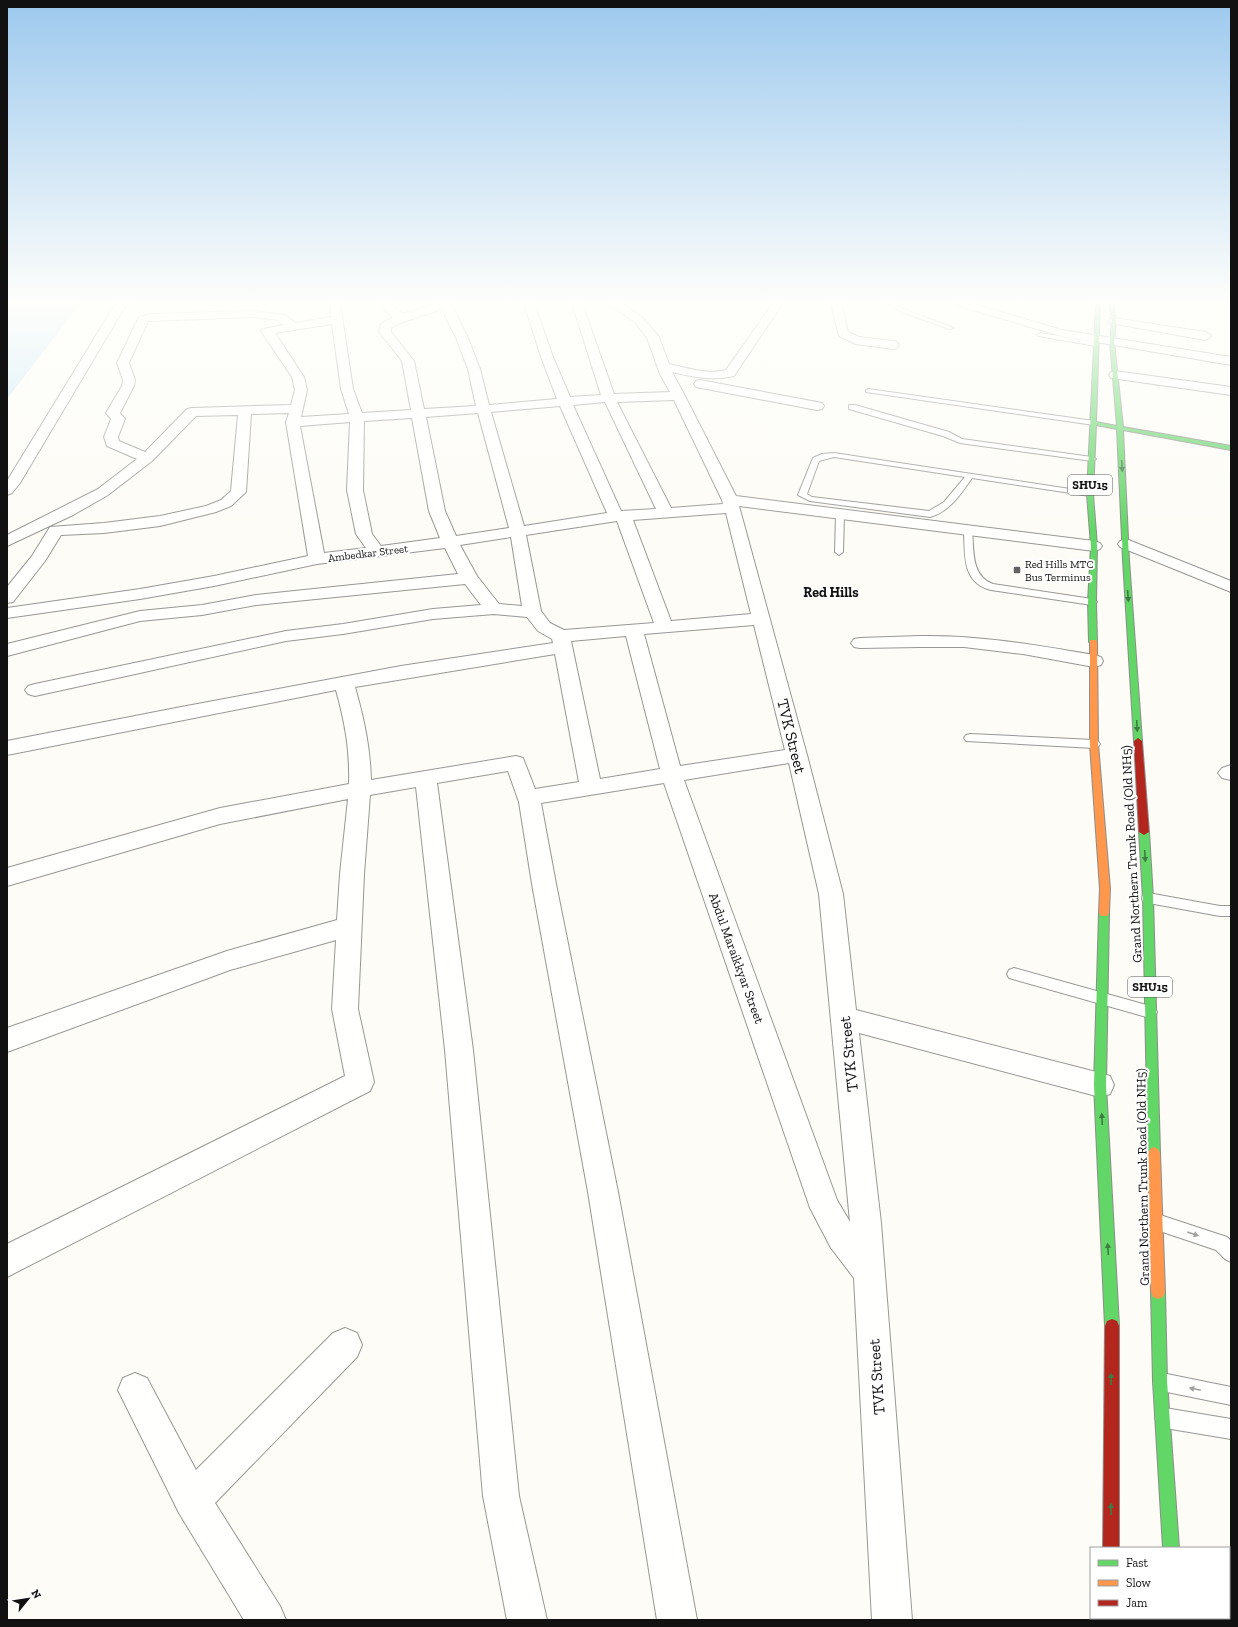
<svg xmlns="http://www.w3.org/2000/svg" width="1238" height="1627" viewBox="0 0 1238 1627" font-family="'Zilla Slab',serif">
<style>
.water{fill:#cde8f7}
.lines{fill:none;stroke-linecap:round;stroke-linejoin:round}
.lane-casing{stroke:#979795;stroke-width:2}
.street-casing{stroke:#979795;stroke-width:2}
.fast-casing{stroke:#8e8d8b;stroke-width:2}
.slow-casing{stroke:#8e8d8b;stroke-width:2}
.jam-casing{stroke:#8e8d8b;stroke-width:2}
.lane{fill:#fffffe;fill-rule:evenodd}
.street{fill:#fffffe;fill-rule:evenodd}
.fast{fill:#63d668;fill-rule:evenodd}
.slow{fill:#ff974d;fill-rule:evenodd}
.jam{fill:#b3261e;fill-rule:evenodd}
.oneway{fill:#3e7d41}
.oneway2{fill:#a0a09f}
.poi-dot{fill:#646362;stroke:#fff;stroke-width:1.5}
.labels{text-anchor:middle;stroke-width:4;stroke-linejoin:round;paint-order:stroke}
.far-street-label{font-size:11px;fill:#111;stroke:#fff}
.far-poi-label{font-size:11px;fill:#111;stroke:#fff;text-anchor:start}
.shield{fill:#fff;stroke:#585858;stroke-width:1}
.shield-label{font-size:12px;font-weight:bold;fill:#111}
.street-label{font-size:13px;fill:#111;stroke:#fff}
.far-district-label{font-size:14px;font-weight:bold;fill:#111;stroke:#fff}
.near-street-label{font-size:16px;fill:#111;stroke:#fff}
</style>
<rect width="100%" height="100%" fill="#fdfcf7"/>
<path class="water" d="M7 303H83L79 305 7 399Z"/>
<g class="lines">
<g class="lane-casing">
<path id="lane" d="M886 303H893L911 312 954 328 949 329 907 314Z
M1040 333 1096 342 1099 344 1096 346 1038 336 1037 335Z
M868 389 1094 421 1098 423 1094 425 866 392V390Z
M849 405H855L949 432 962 439 1092 457 1096 459 1092 461 960 443 943 436 849 409Z
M834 453 1090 492 1094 494 1090 496 972 478C961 494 949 512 930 517L810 501 798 495 813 458 822 454ZM834 457 965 477 944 502 929 511 812 497 807 494 819 461Z
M840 511 844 514 843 552 839 555 835 552 836 514Z
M968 528 972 531C974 551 971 576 993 584L1092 599 1097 602 1092 605 991 590C962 583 965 555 964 531Z
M970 734 1094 740 1098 741 1100 744 1098 747 1094 748 966 741 964 738 966 735Z
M1148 893 1220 906H1231V916H1220L1143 902 1142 898 1143 894Z
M1014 968 1150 1006 1155 1008 1157 1012 1155 1016 1150 1018 1009 978 1007 974 1009 970Z
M1157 1214 1227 1237 1231 1241V1262L1225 1259 1216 1250 1151 1228 1149 1222 1151 1216Z
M1162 1373 1231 1387V1405L1162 1391 1155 1389 1153 1382 1155 1375Z
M1165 1408 1231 1419V1439L1165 1428 1158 1425 1155 1418 1158 1411Z"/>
</g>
<g class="street-casing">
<path id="street" d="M119 303H130L123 310 20 483 12 493 7 495V481L113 308Z
M330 303H340L353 389 362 413 411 410 402 361 379 332 381 324 393 317 378 303H389L403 314 440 303H455L452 306 468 338 480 369 489 405 557 399 541 357 524 303H534L553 357 570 397 601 395 572 303H582L614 394 670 392 660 374 647 338 635 322 610 305 609 303H621L643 318 659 337 669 364C687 368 707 375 726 370L773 303H783L734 376C712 381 694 377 672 372L685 396 736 496 1094 541 1100 543 1102 546 1100 549 1094 551 739 506 807 755 843 894 856 1010 1100 1073 1110 1076 1114 1085 1110 1094 1100 1097 859 1033 881 1223 912 1620H872L854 1278 831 1248 810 1208 664 783 541 803 556 884 618 1192 697 1620H657L588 1192 532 884 519 802 508 771 437 783 473 1050 519 1496 547 1620H507L483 1496 445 1050 416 787 370 795 364 874 358 1009 374 1082 370 1091 7 1277V1244L345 1076 332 1009 336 940 230 970 7 1052V1028L227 951 337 920 340 874 348 799 220 824 7 886V868L220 808 349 784C350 749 345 723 336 690L7 755V741L176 708 401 666 553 643 552 639 538 631 527 617 494 614 433 619 343 634 286 641 35 696 28 694 25 690 28 686 35 684 286 631 343 624 433 609 481 605 465 584 256 605 202 615 140 621 7 656V644L140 611 202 605 256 595 458 574 445 548 317 564 214 586 140 599 7 618V608L140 589 214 576 308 556 286 422 289 413 251 414 246 492 231 506 216 512 160 526 104 533 61 535 45 561 13 602 7 603V587L32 556 50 527 104 523 160 516 206 506 221 500 231 491 238 415 196 416 152 461 108 495 73 515 7 546V535L98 489 137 459 107 446 104 437 111 419 106 413 122 386 123 380 117 363 139 317 151 314 254 311 285 315 295 323 331 317ZM442 309 456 338 468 369 476 406 424 409 414 361 391 332V328L397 324ZM254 317 278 320 284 325 263 329 261 331 292 377 295 390 291 405 192 408 187 409 145 452 119 441 118 437 125 419 120 413 134 386 135 380 129 363 148 321ZM332 324 341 389 349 414 301 417 307 390 304 377 275 333ZM674 400 722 500 723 504 671 508 617 402ZM605 402 656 509 621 511 573 405ZM560 406 607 513 524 526 491 412ZM478 413 509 528 456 536 445 511 426 417ZM412 418 429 511 440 538 381 546 372 534 363 490 364 421ZM350 422 347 490 356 534 366 548 324 553 300 426ZM726 513 751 614 671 621 633 520ZM617 521 654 623 564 630 550 623 541 611 526 535ZM511 537 522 606 499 604 477 576 460 545ZM754 625 785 750 680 766 644 634ZM626 636 660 769 600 779 571 641ZM555 654 579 782 535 789 523 758 516 756 371 780C370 746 364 719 355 687ZM789 763 819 894 850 1222 837 1200 684 780Z
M831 303H841L848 332 859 337 893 341 897 342 899 345 897 348 893 349 856 344 839 336Z
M955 303H970L1062 330 1231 357V365L1061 336 956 305Z
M1114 318 1205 332 1209 334 1211 336 1209 338 1205 340 1110 323 1108 321 1110 319Z
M1115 371 1231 387V395L1111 378 1109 375 1111 372Z
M700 380 817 402 822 403 824 406 822 409 817 410 696 387 694 384 696 381Z
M1126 539 1231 581V592L1120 547 1118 544 1120 541Z
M920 636C979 635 1036 645 1094 655L1101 657 1103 661 1101 665 1094 667 1023 654 964 647H920L860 648 854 647 851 643 854 639 860 638Z
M1231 765V780L1222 778 1218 773 1222 768Z
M345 1328 357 1333 362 1345 357 1357 215 1503 280 1606 286 1620H244L179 1513 118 1390 123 1378 135 1373 147 1378 196 1470 333 1333Z"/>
</g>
<g class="fast-casing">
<path id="fast" d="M1096 303H1100L1096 422 1117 426 1110 342 1112 321 1109 303H1113L1116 321 1114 342 1123 427 1231 446V450L1123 430 1129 560 1142 741 1138 744 1134 741 1123 560 1117 429 1096 425 1093 494 1097 546 1096 602 1097 642 1093 644 1089 642 1088 602 1091 546 1087 494Z
M1144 829 1149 832 1153 898 1160 1153 1158 1157 1154 1159 1150 1157 1148 1153 1143 898 1139 832Z
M1104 909 1107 910 1109 913 1106 1085 1119 1326 1117 1331 1112 1333 1107 1331 1105 1326 1094 1085 1099 913 1101 910Z
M1158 1285 1163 1287 1165 1292 1167 1381 1179 1548H1163L1153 1381 1151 1292 1153 1287Z
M1103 1618H1119V1620H1103Z
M1168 1618H1184V1620H1168Z"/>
</g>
<g class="slow-casing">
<path id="slow" d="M1090 640H1096L1097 642 1098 744 1110 889 1109 913 1107 916H1101L1099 913 1100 889 1090 744Z
M1154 1147 1158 1149 1160 1153 1165 1292 1163 1297 1158 1299 1153 1297 1151 1292 1148 1153 1150 1149Z"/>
</g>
<g class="jam-casing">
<path id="jam" d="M1138 738 1142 741 1149 832 1144 835 1139 832 1134 741Z
M1112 1319 1117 1321 1119 1326V1548H1103L1105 1326 1107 1321Z"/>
</g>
<use href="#lane" class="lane"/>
<use href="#street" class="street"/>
<use href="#fast" class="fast"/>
<use href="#slow" class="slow"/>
<use href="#jam" class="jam"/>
</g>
<defs><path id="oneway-solid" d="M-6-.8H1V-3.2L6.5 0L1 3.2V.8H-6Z"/></defs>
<g class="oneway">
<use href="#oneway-solid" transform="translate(1122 466) rotate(87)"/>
<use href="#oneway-solid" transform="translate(1128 596) rotate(86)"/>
<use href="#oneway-solid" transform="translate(1137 726) rotate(87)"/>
<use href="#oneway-solid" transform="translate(1145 856) rotate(87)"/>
<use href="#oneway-solid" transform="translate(1102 1119) rotate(-93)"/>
<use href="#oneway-solid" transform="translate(1108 1249) rotate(-93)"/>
<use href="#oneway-solid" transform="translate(1111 1379) rotate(-90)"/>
<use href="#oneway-solid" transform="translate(1111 1509) rotate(-90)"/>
</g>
<g class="oneway2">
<use href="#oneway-solid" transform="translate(1193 1234) rotate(19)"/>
<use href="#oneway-solid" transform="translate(1195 1389) rotate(-168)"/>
</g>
<linearGradient id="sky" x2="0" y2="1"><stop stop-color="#9dc9ee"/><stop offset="0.57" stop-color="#fefefb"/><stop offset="1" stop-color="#fefefb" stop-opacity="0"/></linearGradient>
<rect width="1238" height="530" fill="url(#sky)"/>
<rect class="poi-dot" x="1013" y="566" width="8" height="8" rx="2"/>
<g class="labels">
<g class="far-street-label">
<text transform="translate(368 553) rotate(-7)" y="4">Ambedkar Street</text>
</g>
<g class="far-poi-label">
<text x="1025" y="568">Red Hills MTC<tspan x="1025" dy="13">Bus Terminus</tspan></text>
</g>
<g class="shield">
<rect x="1068" y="475" width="44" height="20" rx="3"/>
<rect x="1128" y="977" width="44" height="20" rx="3"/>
</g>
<g class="shield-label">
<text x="1090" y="489">SHU15</text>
<text x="1150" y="991">SHU15</text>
</g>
<g class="street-label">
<text transform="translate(1131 854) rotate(-93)" y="5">Grand Northern Trunk Road (Old NH5)</text>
<text transform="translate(737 958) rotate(70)" y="5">Abdul Maraikkyar Street</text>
<text transform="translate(1142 1177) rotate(-91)" y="5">Grand Northern Trunk Road (Old NH5)</text>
</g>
<g class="far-district-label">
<text x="831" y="597">Red Hills</text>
</g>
<g class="near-street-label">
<text transform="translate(792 736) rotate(76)" y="6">TVK Street</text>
<text transform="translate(848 1054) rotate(-96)" y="6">TVK Street</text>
<text transform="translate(876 1377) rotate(-94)" y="6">TVK Street</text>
</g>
</g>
<rect width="1238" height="1627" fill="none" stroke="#111111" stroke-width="16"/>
<rect x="1090" y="1547" width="140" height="72" fill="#ffffff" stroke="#a0a0a0"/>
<rect x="1098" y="1560" width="20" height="6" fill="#63d668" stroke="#a0a0a0"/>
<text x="1126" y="1567" font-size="12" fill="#111111">Fast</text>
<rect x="1098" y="1580" width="20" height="6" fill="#ff974d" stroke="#a0a0a0"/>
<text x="1126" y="1587" font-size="12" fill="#111111">Slow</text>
<rect x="1098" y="1600" width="20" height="6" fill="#b3261e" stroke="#a0a0a0"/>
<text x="1126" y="1607" font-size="12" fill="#111111">Jam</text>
<g transform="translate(28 1599) rotate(60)" stroke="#ffffff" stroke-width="3" paint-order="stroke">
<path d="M0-3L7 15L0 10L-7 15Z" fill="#111111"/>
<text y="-6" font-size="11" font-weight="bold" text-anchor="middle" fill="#111111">N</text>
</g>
</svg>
